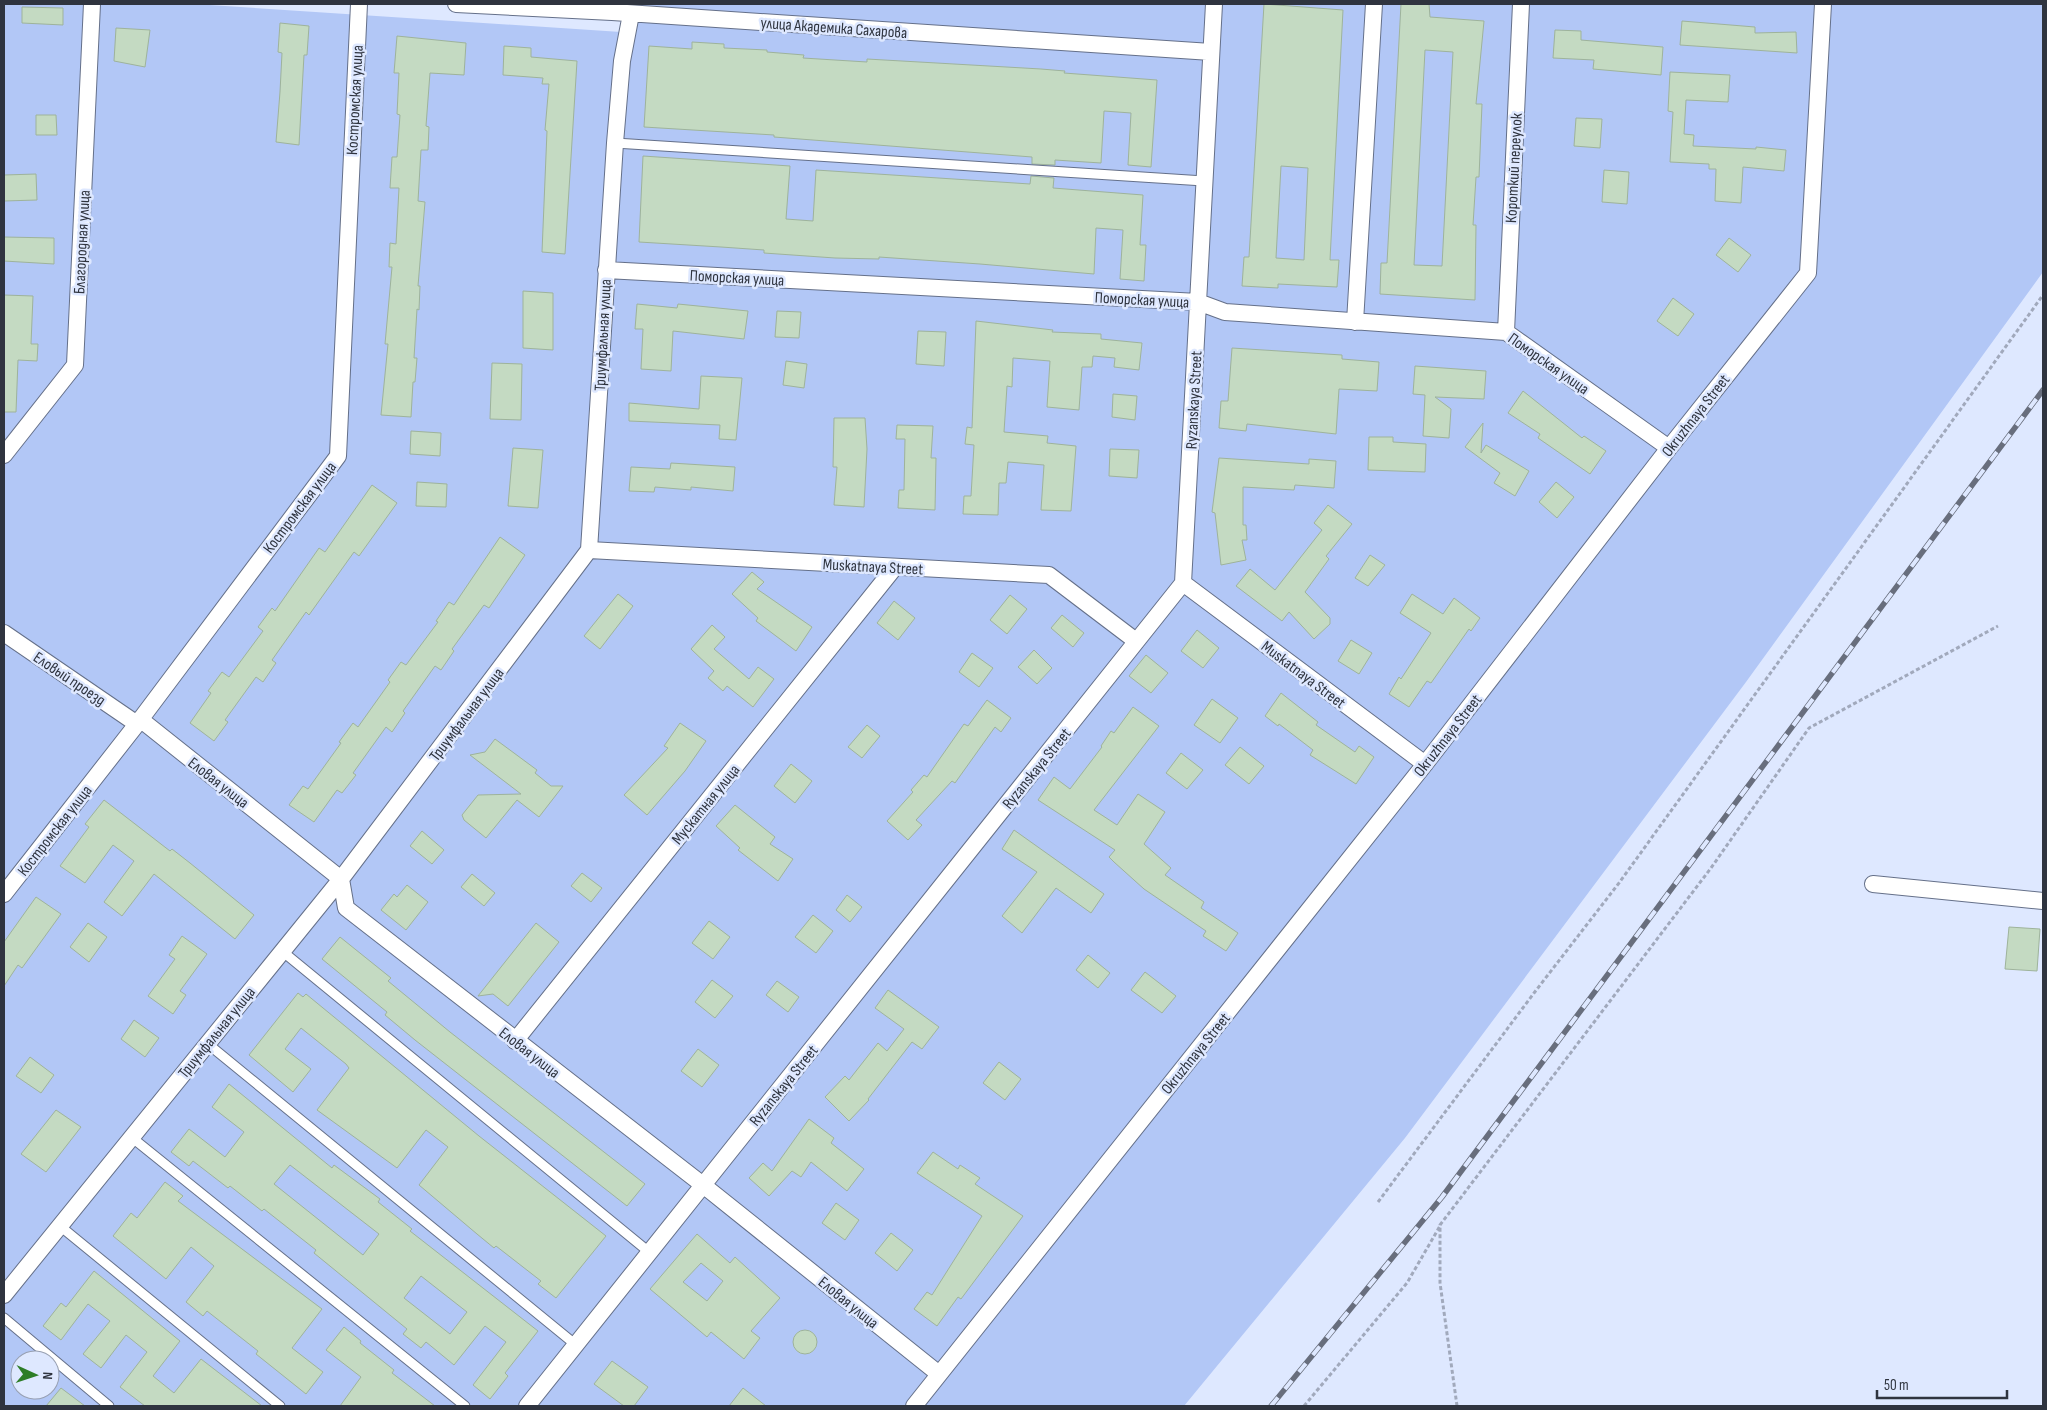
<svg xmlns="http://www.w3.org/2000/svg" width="2047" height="1410" viewBox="0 0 2047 1410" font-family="'Sofia Sans Condensed',sans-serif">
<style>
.green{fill:#b2c7f6;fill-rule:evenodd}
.building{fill:#c4dac2;stroke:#9eb39b;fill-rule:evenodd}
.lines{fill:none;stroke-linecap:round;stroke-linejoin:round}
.lane-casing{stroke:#657089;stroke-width:11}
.street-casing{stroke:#657089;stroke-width:18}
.path{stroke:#a1a9bc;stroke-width:3;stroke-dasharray:4 2.5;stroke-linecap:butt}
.lane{stroke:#fff;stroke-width:9}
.street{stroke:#fff;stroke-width:16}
.rail-casing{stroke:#686e7d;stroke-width:5.5}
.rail{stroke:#dee8ff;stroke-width:4;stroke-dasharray:11;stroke-linecap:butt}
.labels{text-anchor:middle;stroke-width:5;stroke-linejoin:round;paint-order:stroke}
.street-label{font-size:16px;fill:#2f343f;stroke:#dee8ff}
</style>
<rect width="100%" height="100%" fill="#dee8ff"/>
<path class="green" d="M4 4H194L636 33 638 4H2043V272L1746 682 1405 1138 1184 1406H4ZM20 1360H50V1390H20Z"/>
<path class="building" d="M1264 4 1343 10 1330 260H1339L1337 287 1278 284V288L1242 286 1244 257H1249ZM1281 166 1308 168 1304 260 1276 258Z
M1401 4H1429L1430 17 1484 21 1476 104H1482L1479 177H1476L1473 225H1476L1475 300 1380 294 1381 263H1387ZM1425 50 1453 52 1442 266 1414 265Z
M22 7 63 8V25L22 23Z
M1682 21 1755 27V33L1796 32 1797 53 1680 45Z
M280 23 309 26 307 55H304L299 145 276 142 280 92 282 53 278 52Z
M116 28 150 30 145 67 114 61Z
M1555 30 1581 31V40L1663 47 1661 75 1593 69 1594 60 1553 58Z
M397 36 466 43 464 75 430 73 426 126 429 127 428 150H421L418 201 425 202 418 286H420L419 310 417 309 414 358H417L415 382H413L411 417 381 415 388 344H385L392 267H389L390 243 396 244 399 188H390L392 157H397L400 115 397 114 399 73H394Z
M692 42 724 44V48L767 50V52L804 55 803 58 867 62V59L1041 69 1065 71 1064 73 1157 80 1151 167 1128 165 1131 113 1104 111 1101 163 1055 160V165L1032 164V157L774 137V135L644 127 649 46 692 49Z
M504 46 531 48V57L577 61 565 254 542 252 547 131 545 130 549 84H542L543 78 503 75Z
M1670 72 1730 75 1728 102 1686 100 1684 134 1694 135 1693 146 1756 149V147L1786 150 1784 171 1743 167 1741 203 1715 201 1716 169H1709V164L1670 162 1673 112 1668 111Z
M36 115H56L57 135H36Z
M1576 118 1602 119 1600 148 1574 146Z
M643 156 790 166 786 219 813 221 816 170 1030 184 1031 176 1054 178 1053 188 1143 195 1140 245H1146L1144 281 1120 279 1123 230 1096 228 1094 274 980 264 879 257V259L835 258 764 253V250L721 247 639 242Z
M1604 170 1629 172 1627 204 1602 202Z
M36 174 37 200 4 201V175Z
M4 237 54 238V264L4 261Z
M1729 238 1751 255 1738 272 1716 255Z
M523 291 553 293V350L523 348Z
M4 295 33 296 31 344H38L37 361 18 360 16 412H4Z
M1673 298 1694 314 1678 336 1657 321Z
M637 304 677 308 678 304 748 311 744 339 673 331 671 371 641 369 643 329H635Z
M777 311 801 312 799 338 775 337Z
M976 321 1053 330 1052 332 1101 334V339L1142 343 1139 370 1114 367 1115 358 1093 356 1092 367H1082L1079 410 1047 407 1050 361 1013 358 1012 387 1007 386 1004 432 1048 436 1047 443 1076 446 1071 511 1041 510 1044 465 1008 462 1006 483H999L998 515 963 514 964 496H971L974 445 965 444 967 427 972 428Z
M918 331 946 332 944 366 916 364Z
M1232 348 1342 355V359L1379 362 1377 391 1339 389 1336 434 1247 424 1246 431 1219 428 1221 401H1228Z
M786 361 807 364 804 388 783 385Z
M492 363 522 364 521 420 490 419Z
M1415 366 1486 371 1484 399 1435 397 1451 409 1449 438 1423 436 1425 395 1413 394Z
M701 376 742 378 736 440 719 439 720 425 629 421V403L699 409Z
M1523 391 1582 438 1584 436 1606 451 1590 474 1538 438 1540 434 1508 413Z
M1113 394 1137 396 1135 420 1112 417Z
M834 418H865L867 449 864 507 834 505 837 467H833Z
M1483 423 1481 453 1486 445 1529 471 1515 496 1494 483 1500 473 1465 447Z
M897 425 933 426 931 458H936L935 510 898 508 899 490H904L905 439H896Z
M411 431 441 433 440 456 410 454Z
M1369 437H1393V442L1426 444 1425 472 1368 470Z
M513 448 543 450 538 508 508 506Z
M1110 449 1139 450 1137 478 1109 476Z
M1219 458 1309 464V459L1336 461 1334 488 1295 485 1294 490 1243 487V525H1246L1247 540H1242L1246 560 1221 565 1215 513 1212 512Z
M671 463 735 467 733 491 691 487V490L655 487 654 492 629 491 631 467 670 469Z
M417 482 447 484 446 507 416 506Z
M1556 482 1574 497 1557 518 1539 502Z
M372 485 397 503 359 556 354 552 309 615 306 612 272 660 276 663 263 682 256 677 225 720 228 722 214 741 190 723 211 693 208 691 222 672 229 677 263 631 258 627 272 608 275 611 319 548 325 552Z
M1328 505 1352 524 1326 556 1329 559 1305 592 1330 618V624L1314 639 1289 612 1282 621 1236 586 1250 569 1275 590 1322 530 1314 523Z
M500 537 525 555 489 608 484 605 452 649 454 651 441 670 435 666 403 711 405 713 392 732 386 727 353 773 356 775 342 793 337 790 314 822 289 805 303 786 308 789 341 743 339 742 353 723 358 727 390 682 388 680 401 662 406 665 438 622 436 621 449 602 454 605Z
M1370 555 1385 565 1368 586 1355 578Z
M752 572 764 582 757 589 812 627 796 651 756 621 758 618 732 594Z
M618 594 633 606 600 649 584 636Z
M1412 594 1443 614 1454 598 1480 618 1471 631 1469 629 1431 683 1427 681 1409 707 1389 694 1399 677 1401 679 1431 633 1400 613Z
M1010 595 1027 609 1007 634 990 620Z
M894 601 915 618 898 640 877 623Z
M1062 615 1084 633 1073 647 1051 628Z
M712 625 725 637 714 649 749 679 758 667 774 679 753 707 727 686 723 691 708 678 714 671 691 649Z
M1197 630 1219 648 1203 668 1181 651Z
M1351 640 1372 653 1359 674 1338 661Z
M1034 650 1052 668 1037 684 1018 667Z
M972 653 993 668 979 687 959 672Z
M1146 655 1168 673 1151 693 1129 676Z
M1281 693 1318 722 1316 725 1355 752 1359 746 1374 757 1356 784 1310 755 1313 750 1279 724 1278 726 1265 716Z
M1212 699 1238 718 1220 743 1194 725Z
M987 700 1011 718 1001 732 995 727 955 783 952 781 916 820 922 825 908 840 887 821 913 792 911 790 924 775 927 777 964 724 968 726Z
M1133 707 1159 726 1094 810 1117 825 1138 794 1165 812 1144 844 1171 868 1165 875 1204 902 1201 908 1238 933 1226 951 1203 936 1206 931 1144 889 1114 862 1109 857 1115 850 1038 800 1054 777 1070 789 1102 747 1101 746 1111 731 1114 733Z
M680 723 706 741 685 771 647 815 624 795 668 748 664 746Z
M867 725 880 736 862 758 848 747Z
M495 739 537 770 535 773 551 786H563L539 817 517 800 486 838 464 820 462 815 478 795 521 794 470 755 485 752Z
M1240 747 1264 766 1249 784 1225 765Z
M1181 753 1203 770 1187 789 1166 773Z
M791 764 812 781 795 803 774 786Z
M104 800 170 851 172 849 190 863 254 915 235 939 154 874 122 916 104 902 134 861 113 845 85 883 60 866 89 827 85 824Z
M735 805 775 837 770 844 793 859 778 881 738 850 740 848 716 826Z
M1014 830 1104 894 1091 913 1056 888 1022 933 1002 916 1037 872 1002 849Z
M422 831 444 850 432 864 410 846Z
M582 873 602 888 591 902 571 886Z
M472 874 495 893 484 906 461 887Z
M407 885 428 902 406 930 381 910 394 894 397 897Z
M847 895 862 907 850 922 836 910Z
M36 897 61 914 22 968 18 965 4 986V942Z
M813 915 833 931 816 953 795 937Z
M709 921 730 937 713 959 692 943Z
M88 923 107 937 89 962 70 947Z
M536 923 559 942 508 1006 493 994 478 996Z
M2009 927 2040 929 2037 971 2005 969Z
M182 936 207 954 180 991 186 995 173 1014 148 996 175 959 169 955Z
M340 937 391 978 388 981 450 1032 645 1184 627 1206 415 1040 385 1015 387 1012 322 959Z
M1088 955 1110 973 1098 988 1076 970Z
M1145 972 1176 996 1162 1013 1131 990Z
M712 980 733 996 715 1018 695 1002Z
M777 981 799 997 788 1012 766 995Z
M888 990 939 1027 922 1049 912 1042 868 1099 869 1100 849 1121 825 1097 845 1076 849 1080 878 1043 887 1051 904 1029 875 1008Z
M298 993 303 997 306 994 479 1136 606 1236 556 1298 538 1284 541 1281 496 1246 494 1248 477 1234 419 1185 448 1147 426 1130 397 1168 317 1110 349 1068 346 1064 301 1028 285 1049 311 1069 293 1092 249 1055Z
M134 1020 159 1038 145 1057 121 1039Z
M698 1049 719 1065 702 1087 681 1071Z
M30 1057 54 1075 41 1093 16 1076Z
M999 1062 1021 1079 1005 1100 983 1083Z
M229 1084 332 1168 334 1165 380 1199 378 1202 412 1229 410 1231 538 1331 505 1373 508 1376 490 1399 473 1385 506 1342 485 1326 454 1365 426 1342 421 1348 403 1334 407 1329 314 1253 316 1250 264 1209 262 1211 230 1186 228 1188 193 1161 189 1166 171 1152 189 1129 225 1157 244 1132 212 1107ZM290 1165 379 1234 363 1255 274 1184ZM421 1276 467 1312 450 1334 404 1298Z
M56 1110 81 1127 46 1172 21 1154Z
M809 1119 834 1138 831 1143 864 1169 847 1191 811 1162 801 1177 792 1171 769 1196 749 1178 763 1163 772 1171Z
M933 1152 958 1169 960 1165 980 1178 975 1184 1023 1216 961 1299 958 1297 937 1326 914 1309 927 1292 932 1295 982 1216 917 1173Z
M165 1182 183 1196 178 1201 322 1309 292 1348 323 1372 306 1394 256 1354 258 1351 207 1311 203 1316 186 1302 214 1266 191 1247 166 1279 113 1236 131 1213 137 1218Z
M836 1203 859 1220 845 1240 822 1223Z
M891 1233 913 1250 897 1271 875 1253Z
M697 1234 730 1263 735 1257 780 1298 751 1331 760 1338 744 1359 711 1332 707 1337 650 1289ZM701 1263 723 1281 707 1301 683 1282Z
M94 1271 180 1341 153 1376 174 1393 201 1359 262 1406H145L120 1387 147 1352 126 1335 101 1368 83 1354 110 1321 88 1304 61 1340 43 1326 61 1303 66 1307Z
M344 1327 361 1341 360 1343 394 1370 392 1373 435 1406H340L361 1377 326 1350Z
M793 1342a12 12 0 1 1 24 0a12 12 0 1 1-24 0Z
M612 1361 648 1387 634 1406H624L594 1384Z
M61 1388 85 1406H46Z
M743 1388 766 1406H729Z"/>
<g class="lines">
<g class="lane-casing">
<path id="lane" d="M615 143 1204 181
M282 951 649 1252
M208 1044 576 1345
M130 1136 465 1406
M60 1226 280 1406
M4 1318 109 1406"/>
</g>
<g class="street-casing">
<path id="street" d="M456 4 612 12 1211 52
M606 270 1198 302 1225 312 1506 332 1669 448
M1355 322 1374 4
M1506 332 1521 4
M4 455 75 365 92 4
M589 550 1049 575 1136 641
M1183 583 1425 764
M4 633 137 724
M140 719 341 879 346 908 703 1185 939 1374
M1873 884 2043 901
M4 894 137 724 338 456 359 4
M515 1041 895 567
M4 1295 341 879 589 550 615 143 622 61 631 14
M527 1406 1183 583 1214 4
M914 1406 1425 764 1669 448 1808 273 1823 4"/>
</g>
<path class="path" d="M1378 1202 1534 993 1619 883 2043 295
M1304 1406 1407 1283 1440 1226
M1457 1406 1440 1283V1225L1711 868 1809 728 1998 626"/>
<use href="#lane" class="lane"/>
<use href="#street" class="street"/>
<g class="rail-casing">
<path id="rail" d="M1271 1406 1442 1197 2043 390"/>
</g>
<use href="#rail" class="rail"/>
</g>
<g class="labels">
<g class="street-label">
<text transform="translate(834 27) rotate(4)" y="6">улица Академика Сахарова</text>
<text transform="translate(354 100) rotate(-87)" y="6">Костромская улица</text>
<text transform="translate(1513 168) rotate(-87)" y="6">Короткий переулок</text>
<text transform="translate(81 242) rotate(-87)" y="6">Благородная улица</text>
<text transform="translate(737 277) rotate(3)" y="6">Поморская улица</text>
<text transform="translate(1142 299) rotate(3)" y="6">Поморская улица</text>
<text transform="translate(602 335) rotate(-87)" y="6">Триумфальная улица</text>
<text transform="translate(1549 363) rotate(35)" y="6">Поморская улица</text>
<text transform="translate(1193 400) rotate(-87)" y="6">Ryzanskaya Street</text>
<text transform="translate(1695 415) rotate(-52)" y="6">Okruzhnaya Street</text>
<text transform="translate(299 507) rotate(-53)" y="6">Костромская улица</text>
<text transform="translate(873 566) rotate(3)" y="6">Muskatnaya Street</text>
<text transform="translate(1304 674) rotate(37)" y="6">Muskatnaya Street</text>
<text transform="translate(70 678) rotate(34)" y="6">Еловый проезд</text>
<text transform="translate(466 714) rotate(-53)" y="6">Триумфальная улица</text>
<text transform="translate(1447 735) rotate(-52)" y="6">Okruzhnaya Street</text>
<text transform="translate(1036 768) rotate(-51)" y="6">Ryzanskaya Street</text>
<text transform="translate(219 782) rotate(38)" y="6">Еловая улица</text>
<text transform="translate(705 804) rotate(-51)" y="6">Мускатная улица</text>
<text transform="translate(54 830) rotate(-52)" y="6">Костромская улица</text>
<text transform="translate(216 1032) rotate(-51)" y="6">Триумфальная улица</text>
<text transform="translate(530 1052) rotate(38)" y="6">Еловая улица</text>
<text transform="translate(1195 1053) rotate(-51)" y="6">Okruzhnaya Street</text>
<text transform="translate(783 1085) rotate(-51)" y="6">Ryzanskaya Street</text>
<text transform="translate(849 1302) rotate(39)" y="6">Еловая улица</text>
</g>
</g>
<rect width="2047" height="1410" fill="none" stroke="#2f343f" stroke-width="10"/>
<g transform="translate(35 1375) rotate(93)"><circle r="24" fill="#dee8ff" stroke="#98a0b2"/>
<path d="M0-4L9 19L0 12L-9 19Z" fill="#2d7d27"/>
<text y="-8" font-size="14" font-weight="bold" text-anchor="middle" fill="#2f343f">N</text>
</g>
<path d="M1877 1390v8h130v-8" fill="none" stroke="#2f343f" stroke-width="2.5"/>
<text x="1884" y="1390" font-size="15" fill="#2f343f" stroke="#dee8ff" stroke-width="4" paint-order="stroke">50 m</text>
</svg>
